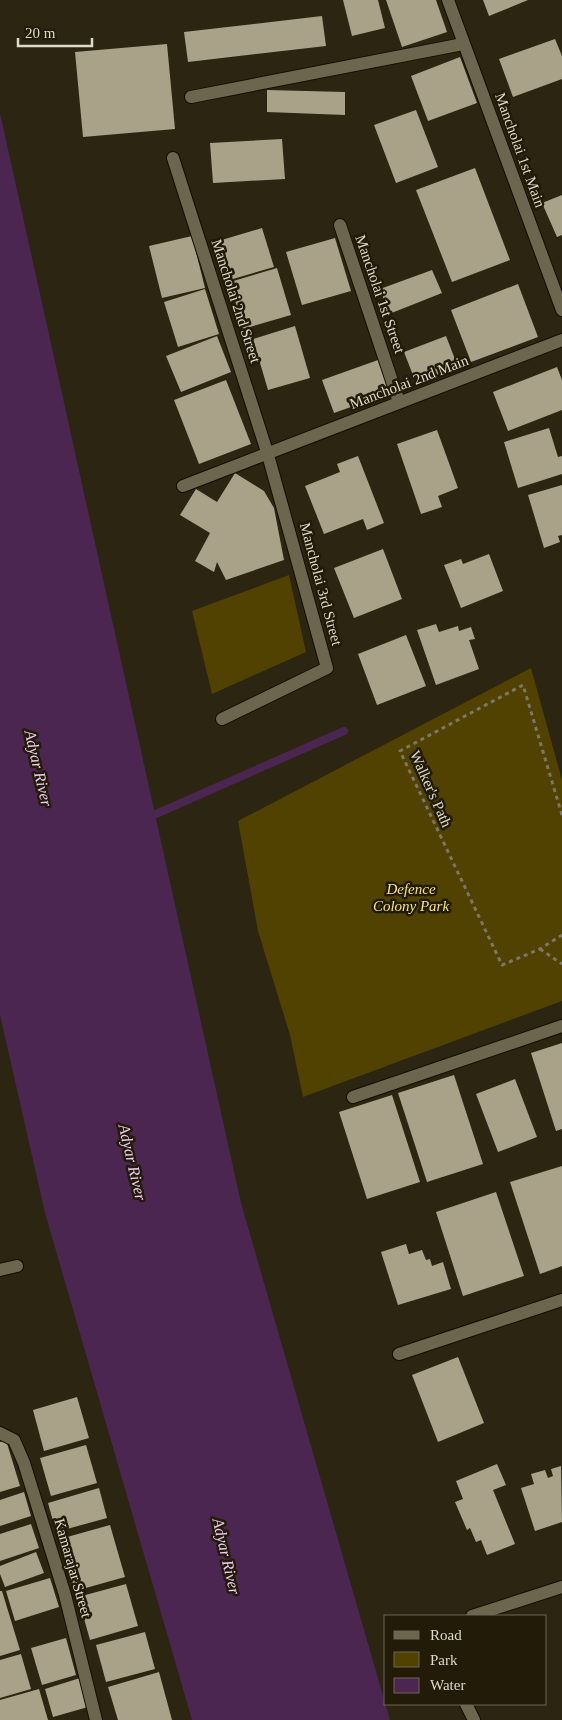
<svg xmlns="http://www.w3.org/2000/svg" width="562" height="1720" viewBox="0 0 562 1720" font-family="'Times New Roman',serif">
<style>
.green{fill:#514201}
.water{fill:#4a2651}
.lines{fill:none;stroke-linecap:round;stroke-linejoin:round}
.stream{stroke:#4a2651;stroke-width:8}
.building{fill:#a9a289}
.minor-casing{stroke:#130e00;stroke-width:14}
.path{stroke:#7b7665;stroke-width:3;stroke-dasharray:4 4;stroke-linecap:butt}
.minor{stroke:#6c664f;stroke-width:12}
.labels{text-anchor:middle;stroke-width:5;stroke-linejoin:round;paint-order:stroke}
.street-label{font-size:15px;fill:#dddacd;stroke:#211b07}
.park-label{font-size:15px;font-style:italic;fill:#fae086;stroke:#211b07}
.water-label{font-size:16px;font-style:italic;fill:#f0ccf7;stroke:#211b07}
</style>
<rect width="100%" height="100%" fill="#2b2511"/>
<path class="green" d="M289 575 306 652 212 694 192 611Z
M531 668 562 780V1001L303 1097 290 1035 258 931 238 821Z"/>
<path class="water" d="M0 113 241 1203 390 1720H192L45 1213 0 1015Z"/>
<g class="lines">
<path class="stream" d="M156 814 344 731"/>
</g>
<path class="building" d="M343 0H378L385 28 352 36Z
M386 0H436L447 32 402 47Z
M483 0H528L489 16Z
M322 16 326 46 188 62 184 32Z
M555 39 562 56V79L513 97 499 59Z
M167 44 175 129 83 137 75 52Z
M460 57 477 103 428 121 411 76Z
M267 90 345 92V115L267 112Z
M416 110 438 167 396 183 374 125Z
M282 139 285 179 213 183 210 143Z
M475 168 510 260 452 282 416 190Z
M562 195V235L557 237 542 203Z
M262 228 274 267 226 281 215 242Z
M192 236 205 288 162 298 149 246Z
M335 238 351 291 302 305 286 252Z
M277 268 291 315 243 329 230 282Z
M432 270 442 293 389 314 380 289Z
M518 284 538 337 471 362 451 310Z
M205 289 219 334 178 347 164 302Z
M295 326 310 378 268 390 253 339Z
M217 336 231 372 181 392 166 356Z
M446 336 458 367 416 383 404 352Z
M378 360 390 393 334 413 322 380Z
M557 367 562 380V410L508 431 493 392Z
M226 380 251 444 199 464 174 400Z
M549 428 558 457 562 456V474L518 488 504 442Z
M437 430 458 488 438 496 442 507 421 514 397 444Z
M358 456 384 523 367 530 363 519 324 534 305 486 340 472 337 464Z
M235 473 264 491 274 508 284 560 226 580 217 562 214 572 195 561 210 533 180 515 196 489 217 502Z
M562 485V535L558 536 560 542 544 548 528 495Z
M383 549 402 599 354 618 334 568Z
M489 554 503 591 461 608 444 565 461 559 463 564Z
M436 624 439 632 458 626 459 631 471 627 475 639 469 640 479 669 436 685 417 630Z
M406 635 426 686 377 705 358 654Z
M562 1043V1129L556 1131 531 1053Z
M454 1075 483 1164 427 1182 398 1093Z
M515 1079 537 1137 498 1152 476 1094Z
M392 1095 420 1182 367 1199 339 1112Z
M562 1166V1266L540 1274 510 1182Z
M496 1192 524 1276 463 1296 436 1212Z
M406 1244 409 1254 422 1250 426 1260 430 1259 432 1266 443 1262 451 1289 398 1305 381 1252Z
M458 1357 484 1423 438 1442 412 1375Z
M77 1397 89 1438 44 1451 33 1410Z
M6 1440 20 1486 0 1492V1442Z
M86 1445 97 1483 51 1496 40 1458Z
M497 1464 506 1485 493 1490 515 1544 487 1555 481 1540 476 1542 470 1528 467 1530 455 1502 463 1499 456 1481Z
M561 1466 562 1522 535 1531 521 1488 534 1484 531 1474 545 1470 548 1478 553 1476 551 1469Z
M99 1488 107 1518 56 1532 48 1503Z
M24 1492 31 1516 0 1526V1500Z
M31 1524 39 1548 0 1561V1534Z
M110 1525 125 1577 75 1591 60 1539Z
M36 1552 44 1573 5 1587 0 1574V1566Z
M50 1578 59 1607 15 1621 6 1591Z
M126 1584 138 1626 90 1640 78 1597Z
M0 1591H2L20 1650 0 1656Z
M145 1632 155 1669 106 1682 96 1645Z
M66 1638 76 1675 42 1685 31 1648Z
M21 1654 31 1689 0 1698V1660Z
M159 1672 172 1720H118L108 1687Z
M80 1678 88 1707 53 1717 45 1689Z
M39 1689 48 1720H0V1700Z"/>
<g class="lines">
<g class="minor-casing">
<path id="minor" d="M448 0 562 310
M191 97 463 44
M173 158 268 455 327 668 222 719
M340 225 399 402
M183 486 562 340
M353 1097 562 1026
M0 1270 17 1266
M399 1354 562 1300
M0 1433 14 1440 24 1463 65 1595 96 1720
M472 1616 562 1587
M466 1704 474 1720"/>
</g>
<path class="path" d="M562 815 523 685 400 751 502 965 540 949 562 935
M540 949 562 964"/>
<use href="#minor" class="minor"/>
</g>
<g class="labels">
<g class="street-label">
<text transform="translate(520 150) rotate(70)" y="5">Mancholai 1st Main</text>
<text transform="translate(380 294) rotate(71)" y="5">Mancholai 1st Street</text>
<text transform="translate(236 301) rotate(72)" y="5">Mancholai 2nd Street</text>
<text transform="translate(409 382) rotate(-21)" y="5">Mancholai 2nd Main</text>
<text transform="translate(321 584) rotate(75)" y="5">Mancholai 3rd Street</text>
<text transform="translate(431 789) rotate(66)" y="5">Walker's Path</text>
<text transform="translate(73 1568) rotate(74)" y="5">Kamarajar Street</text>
</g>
<g class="park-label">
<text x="411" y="894">Defence<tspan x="411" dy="17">Colony Park</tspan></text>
</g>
<g class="water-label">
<text transform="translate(39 768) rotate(77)" y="6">Adyar River</text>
<text transform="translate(133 1162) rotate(77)" y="6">Adyar River</text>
<text transform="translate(227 1556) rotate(77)" y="6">Adyar River</text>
</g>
</g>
<rect x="384" y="1615" width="162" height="90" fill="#211b07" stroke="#6c6756"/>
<rect x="394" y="1631" width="25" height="8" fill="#6c664f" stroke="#6c6756"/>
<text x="430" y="1640" font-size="15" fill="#dddacd">Road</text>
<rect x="394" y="1652" width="25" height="15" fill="#514201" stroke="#6c6756"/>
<text x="430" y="1665" font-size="15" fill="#dddacd">Park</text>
<rect x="394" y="1678" width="25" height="15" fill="#4a2651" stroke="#6c6756"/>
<text x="430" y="1690" font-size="15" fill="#dddacd">Water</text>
<path d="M18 38v8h74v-8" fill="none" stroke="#dddacd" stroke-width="2.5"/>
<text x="25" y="38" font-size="15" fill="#dddacd" stroke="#211b07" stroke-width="4" paint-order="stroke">20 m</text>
</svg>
